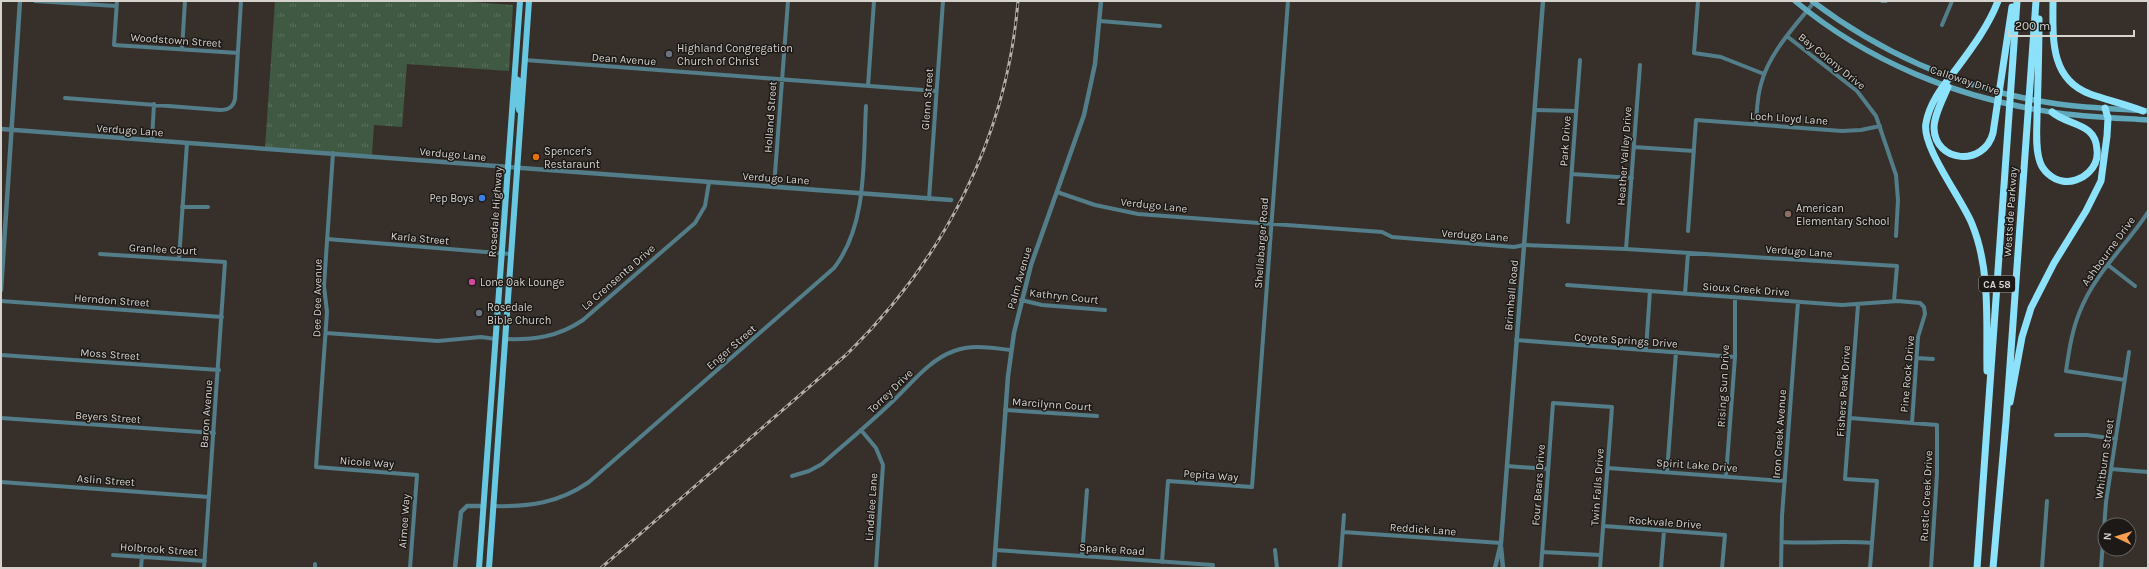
<svg xmlns="http://www.w3.org/2000/svg" width="2149" height="569" viewBox="0 0 2149 569" font-family="Karla,sans-serif">
<style>
.grass{fill:url(#grass-tufts)}
.lines{fill:none;stroke-linecap:round;stroke-linejoin:round}
.minor{stroke:#527d89;stroke-width:4}
.tertiary{stroke:#527d89;stroke-width:4.5}
.secondary{stroke:#60a8bb;stroke-width:5.5}
.primary{stroke:#69c8e1;stroke-width:6}
.motorway{stroke:#8be2fa;stroke-width:7}
.rail-casing{stroke:#b3aeaa;stroke-width:3}
.rail{stroke:#1c1916;stroke-width:1.5;stroke-dasharray:4.5;stroke-linecap:butt}
.worship-dot{fill:#6b7280;stroke:#1c1916;stroke-width:1.5}
.food-dot{fill:#e8710a;stroke:#1c1916;stroke-width:1.5}
.shop-dot{fill:#3f7fe0;stroke:#1c1916;stroke-width:1.5}
.education-dot{fill:#8d6e63;stroke:#1c1916;stroke-width:1.5}
.hotel-dot{fill:#d1479c;stroke:#1c1916;stroke-width:1.5}
.labels{text-anchor:middle;stroke-width:3;stroke-linejoin:round;paint-order:stroke}
.shield{fill:#1c1916;stroke:#9e9a97;stroke-width:1}
.shield-label{font-size:10px;font-weight:bold;fill:#d6d2ce}
.street-label{font-size:11px;fill:#d6d2ce;stroke:#1c1916}
.poi-label{font-size:11px;fill:#d6d2ce;stroke:#1c1916;text-anchor:start}
</style>
<defs>
<pattern id="grass-tufts" width="24" height="20" patternUnits="userSpaceOnUse"><rect width="24" height="20" fill="#405943"/><path d="M3 7l-1-3M5 7V3M7 7l1-3M15 17l-1-3M17 17v-4M19 17l1-3" fill="none" stroke="#5b705d"/></pattern>
</defs>
<rect width="100%" height="100%" fill="#37302a"/>
<path class="grass" d="M275 1H457L513 5 509 71 407 64 402 127 374 125 372 155 265 148Z"/>
<g class="lines">
<path class="minor" d="M35 1 116 6
M117 1 114 45 238 53
M1698 1 1694 53 1721 57 1764 74
M1882 1H1886
M1100 21 1160 26
M1942 25 1952 1
M1788 37 1857 91 1876 116 1896 175 1898 200 1896 236
M182 49 185 1
M525 60 936 91
M868 86 874 1
M65 98 220 110C229 110 233 107 235 99L241 1
M1535 110 1576 111
M1756 124C1757 111 1757 97 1761 84 1769 53 1795 26 1815 1
M152 140 154 104
M1634 147 1694 151
M333 153 324 286 327 312 316 467 417 475 410 568
M1572 174 1632 178
M774 187 788 1
M1057 192 1095 205 1138 214 1382 232 1392 237 1514 247 1524 245 1626 249 1897 266 1894 301
M929 199 943 1
M182 207H208
M1568 222 1580 60
M1688 231 1696 120 1842 131 1861 130 1880 126
M327 239 511 254
M1626 249 1640 65
M100 254 225 262 204 568
M179 259 187 143
M2108 265 2135 286
M1567 285 1842 305 1898 301 1920 303 1924 307 1925 314 1918 337 1912 423
M1685 294 1688 253
M1021 300 1042 305 1105 310
M1 301 222 317
M1858 305 1845 479 1877 481 1870 568
M326 333 438 341 481 337 496 339
M505 339C534 340 558 337 583 320L695 223 705 206 709 182
M1516 340 1735 357
M1646 350 1650 291
M1 355 219 370
M1917 358 1933 359
M2125 380 2066 371C2069 351 2072 330 2080 311 2095 273 2126 246 2148 212
M1005 410 1097 416
M1 418 214 433
M1850 418 1937 425V474L1931 568
M861 430 876 448 883 465 876 568
M2056 435H2087L2116 439
M1507 466 1548 469
M1608 468 1785 481
M2111 469 2148 472
M1667 472 1676 352
M792 476 809 471 822 464C846 443 870 423 893 401 912 383 929 360 954 351 973 344 991 348 1011 350
M1726 476 1735 357V297
M1 482 209 497
M493 506C529 507 559 503 589 482L834 268C868 224 863 159 866 106
M1604 526 1725 535 1722 568
M1343 532 1501 543
M1783 542C1813 544 1842 540 1872 543
M995 550 1213 565 1212 568
M1275 550 1277 568
M1542 552 1601 555
M113 555 205 561
M1082 556 1087 490
M1162 562 1168 481 1252 487 1288 1
M141 568 142 556
M315 568V564
M1340 568 1344 515
M1541 568 1553 403 1612 407 1600 568
M1661 568 1664 531
M1781 568 1782 516 1798 302
M2042 568 2047 501
M2101 568 2106 502 2129 352"/>
<path class="tertiary" d="M1 129 951 200
M1 290 20 1
M1501 547 1503 568
M455 568 461 512 467 506H484
M994 568 1008 376 1014 333 1031 265 1084 115 1095 64 1101 1
M1495 568 1501 543 1543 1"/>
<path class="secondary" d="M1795 1C1868 62 1958 98 2051 112 2083 117 2116 118 2148 120
M1812 1C1885 56 1967 91 2058 104 2087 108 2118 109 2148 111"/>
<path class="primary" d="M515 78 519 81 518 104 519 110
M479 568 520 1
M489 568 529 1"/>
<path class="motorway" d="M2053 1C2053 36 2049 79 2090 94 2107 100 2125 104 2143 111
M2039 19C2039 52 2038 84 2037 116 2037 130 2035 148 2040 162 2043 171 2052 179 2062 181 2071 183 2082 179 2089 172 2095 166 2098 158 2097 150 2096 122 2068 126 2052 112
M1948 87C1943 99 1934 115 1934 128 1935 163 1984 167 1993 133L2012 7
M1987 371C1986 323 1991 270 1972 224 1962 199 1921 146 1926 123 1930 101 1944 85 1957 68 1972 48 1989 25 1998 1
M2010 402 2022 337 2031 308 2054 263 2086 211 2101 181 2107 136 2108 118 2105 108
M1977 568 2017 1
M1993 568 2006 421 2036 1"/>
<g class="rail-casing">
<path id="rail" d="M601 568 847 354C944 259 1007 137 1018 1"/>
</g>
<use href="#rail" class="rail"/>
</g>
<g class="worship-dot">
<circle cx="669" cy="54" r="4"/>
<circle cx="479" cy="313" r="4"/>
</g>
<circle class="food-dot" cx="536" cy="157" r="4"/>
<circle class="shop-dot" cx="482" cy="198" r="4"/>
<circle class="education-dot" cx="1788" cy="214" r="4"/>
<circle class="hotel-dot" cx="472" cy="282" r="4"/>
<g class="labels">
<rect class="shield" x="1979" y="276" width="36" height="16" rx="3"/>
<g class="shield-label">
<text x="1997" y="288">CA 58</text>
</g>
<g class="street-label">
<text transform="translate(176 40) rotate(4)" y="4">Woodstown Street</text>
<text transform="translate(624 59) rotate(4)" y="4">Dean Avenue</text>
<text transform="translate(1832 61) rotate(39)" y="4">Bay Colony Drive</text>
<text transform="translate(1965 80) rotate(18)" y="4">Calloway Drive</text>
<text transform="translate(927 99) rotate(-86)" y="4">Glenn Street</text>
<text transform="translate(770 117) rotate(-86)" y="4">Holland Street</text>
<text transform="translate(1789 118) rotate(4)" y="4">Loch Lloyd Lane</text>
<text transform="translate(130 130) rotate(4)" y="4">Verdugo Lane</text>
<text transform="translate(1565 141) rotate(-86)" y="4">Park Drive</text>
<text transform="translate(453 154) rotate(5)" y="4">Verdugo Lane</text>
<text transform="translate(1624 156) rotate(-86)" y="4">Heather Valley Drive</text>
<text transform="translate(776 178) rotate(4)" y="4">Verdugo Lane</text>
<text transform="translate(1154 205) rotate(6)" y="4">Verdugo Lane</text>
<text transform="translate(495 212) rotate(-86)" y="4">Rosedale Highway</text>
<text transform="translate(2010 212) rotate(-86)" y="4">Westside Parkway</text>
<text transform="translate(1475 235) rotate(4)" y="4">Verdugo Lane</text>
<text transform="translate(420 238) rotate(5)" y="4">Karla Street</text>
<text transform="translate(1261 243) rotate(-86)" y="4">Shellabarger Road</text>
<text transform="translate(163 249) rotate(3)" y="4">Granlee Court</text>
<text transform="translate(1799 251) rotate(4)" y="4">Verdugo Lane</text>
<text transform="translate(2108 251) rotate(-54)" y="4">Ashbourne Drive</text>
<text transform="translate(618 277) rotate(-41)" y="4">La Crensenta Drive</text>
<text transform="translate(1019 278) rotate(-74)" y="4">Palm Avenue</text>
<text transform="translate(1746 289) rotate(4)" y="4">Sioux Creek Drive</text>
<text transform="translate(1511 295) rotate(-85)" y="4">Brimhall Road</text>
<text transform="translate(1064 296) rotate(6)" y="4">Kathryn Court</text>
<text transform="translate(317 298) rotate(-89)" y="4">Dee Dee Avenue</text>
<text transform="translate(112 300) rotate(4)" y="4">Herndon Street</text>
<text transform="translate(1626 340) rotate(4)" y="4">Coyote Springs Drive</text>
<text transform="translate(731 347) rotate(-41)" y="4">Enger Street</text>
<text transform="translate(110 354) rotate(4)" y="4">Moss Street</text>
<text transform="translate(1907 374) rotate(-85)" y="4">Pine Rock Drive</text>
<text transform="translate(1723 386) rotate(-87)" y="4">Rising Sun Drive</text>
<text transform="translate(890 391) rotate(-44)" y="4">Torrey Drive</text>
<text transform="translate(1843 391) rotate(-86)" y="4">Fishers Peak Drive</text>
<text transform="translate(1052 404) rotate(4)" y="4">Marcilynn Court</text>
<text transform="translate(206 414) rotate(-86)" y="4">Baron Avenue</text>
<text transform="translate(108 417) rotate(4)" y="4">Beyers Street</text>
<text transform="translate(1779 434) rotate(-86)" y="4">Iron Creek Avenue</text>
<text transform="translate(2104 459) rotate(-82)" y="4">Whitburn Street</text>
<text transform="translate(367 462) rotate(4)" y="4">Nicole Way</text>
<text transform="translate(1697 465) rotate(4)" y="4">Spirit Lake Drive</text>
<text transform="translate(1211 475) rotate(4)" y="4">Pepita Way</text>
<text transform="translate(106 480) rotate(4)" y="4">Aslin Street</text>
<text transform="translate(1538 485) rotate(-86)" y="4">Four Bears Drive</text>
<text transform="translate(1597 487) rotate(-86)" y="4">Twin Falls Drive</text>
<text transform="translate(1926 496) rotate(-87)" y="4">Rustic Creek Drive</text>
<text transform="translate(871 507) rotate(-86)" y="4">Lindalee Lane</text>
<text transform="translate(404 521) rotate(-86)" y="4">Aimee Way</text>
<text transform="translate(1665 522) rotate(4)" y="4">Rockvale Drive</text>
<text transform="translate(1423 529) rotate(4)" y="4">Reddick Lane</text>
<text transform="translate(159 549) rotate(4)" y="4">Holbrook Street</text>
<text transform="translate(1112 549) rotate(4)" y="4">Spanke Road</text>
</g>
<g class="poi-label">
<text x="677" y="52">Highland Congregation<tspan x="677" dy="13">Church of Christ</tspan></text>
<text x="544" y="155">Spencer's<tspan x="544" dy="13">Restaraunt</tspan></text>
<text x="474" y="202" text-anchor="end">Pep Boys</text>
<text x="1796" y="212">American<tspan x="1796" dy="13">Elementary School</tspan></text>
<text x="480" y="286">Lone Oak Lounge</text>
<text x="487" y="311">Rosedale<tspan x="487" dy="13">Bible Church</tspan></text>
</g>
</g>
<rect width="2149" height="569" fill="none" stroke="#d6d2ce" stroke-width="4"/>
<g transform="translate(2117 537) rotate(274)"><circle r="19" fill="#1c1916" stroke="#666360"/>
<path d="M0-3L7 15L0 10L-7 15Z" fill="#fb9e50"/>
<text y="-6" font-size="11" font-weight="bold" text-anchor="middle" fill="#d6d2ce">N</text>
</g>
<path d="M2009 30v6h125v-6" fill="none" stroke="#d6d2ce" stroke-width="2"/>
<text x="2015" y="30" font-size="12" fill="#d6d2ce" stroke="#1c1916" stroke-width="3" paint-order="stroke">200 m</text>
</svg>
